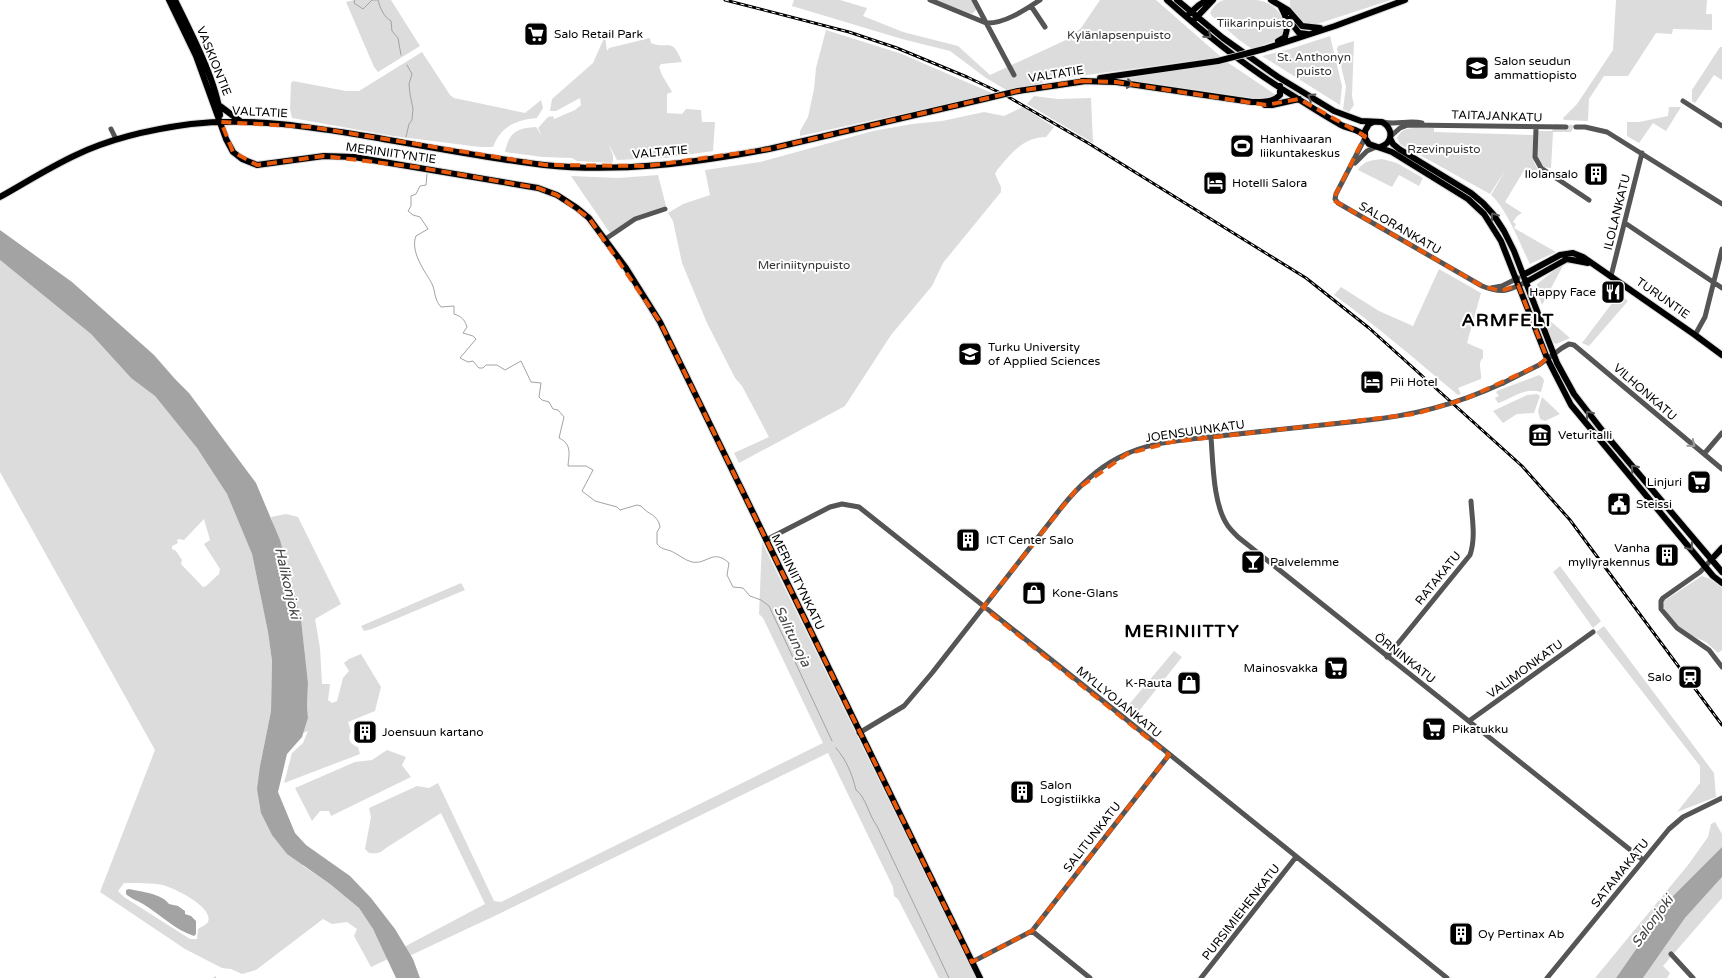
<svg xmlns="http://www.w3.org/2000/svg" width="1722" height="978" viewBox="0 0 1722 978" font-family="'Varela Round',sans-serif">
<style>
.green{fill:#dcdcdc;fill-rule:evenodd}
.water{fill:#a3a3a3}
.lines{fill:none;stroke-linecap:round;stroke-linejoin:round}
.stream{stroke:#a3a3a3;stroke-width:1}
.major-casing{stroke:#dbdbdb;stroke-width:8}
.minor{stroke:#555;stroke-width:5}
.major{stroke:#000;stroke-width:6}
.rail-casing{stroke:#000;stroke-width:3}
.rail{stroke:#fff;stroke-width:1;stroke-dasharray:4;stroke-linecap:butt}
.major-bridge-casing{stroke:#dbdbdb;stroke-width:8;stroke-linecap:butt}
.minor-bridge{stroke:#555;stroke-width:5}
.major-bridge{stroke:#000;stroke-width:6}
.oneway{stroke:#595959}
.oneway2{stroke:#999}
.marked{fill:none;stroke:#e8590c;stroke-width:4;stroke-dasharray:10 6;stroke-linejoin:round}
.labels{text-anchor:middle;stroke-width:4;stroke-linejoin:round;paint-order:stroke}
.park-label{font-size:12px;fill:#333;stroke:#fff}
.poi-label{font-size:12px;fill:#000;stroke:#fff;text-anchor:start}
.street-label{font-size:12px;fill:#000;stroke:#fff}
.water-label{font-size:14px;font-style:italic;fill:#444;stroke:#fff}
.district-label{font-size:18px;font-weight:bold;letter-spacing:1px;fill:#000;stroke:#fff}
</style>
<rect width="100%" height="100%" fill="#fff"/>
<path class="green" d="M354 0H391L420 46 378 72 374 67 346 2Z
M794 0H840L867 8 863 16 903 32 958 46 990 75 1066 40 1081 28 1100 0H1156L1221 57 1057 79 1008 91 986 78 950 51 902 39 792 6Z
M935 0H972L977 9 972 14Z
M1224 0C1234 0 1245 0 1256 0 1276 2 1290 20 1280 39L1252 49 1238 39 1212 16 1210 13C1214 6 1217 2 1224 0Z
M1290 0H1391L1314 25C1301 23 1288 15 1290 0Z
M1616 0H1707L1706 14H1712V30L1673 29 1672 34 1656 33 1628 76H1604L1589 99 1588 121 1564 120 1563 118 1577 104 1613 50Z
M826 30 902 54 994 94 800 136V131L808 117 814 89 816 68Z
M605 36 607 51 609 48 650 38 651 43C669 50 672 36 682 62L661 64 659 67 662 75 672 92 667 94V113L682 114 686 109 701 110 702 122H715L713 151 665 158 617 160 608 143 613 155V162L611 163 577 161 572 158 543 157 505 152C509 132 517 128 536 127L542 136 538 128 548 117 553 116 554 119 575 110 581 105 580 98 556 111H550L552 99 593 63Z
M1330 36 1342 86 1340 105 1262 56 1290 49Z
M1354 41 1352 96 1354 105 1349 112 1343 109 1346 87 1337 49 1338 46Z
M1720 47H1722V80L1714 75 1695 103 1692 101V90Z
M422 52 450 95 454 98 525 113 541 100 543 108 537 118C516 120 501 126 493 147H480L393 136 292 118 290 109 291 83 293 81 346 91H359Z
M1227 62 1276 95 1269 99H1258L1121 79Z
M1034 96 1058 99 1091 98 1093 143 1027 104Z
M1023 107 1054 127 1046 137C1023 137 1011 154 997 170L995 174 1001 187V192L943 263 932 286 891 335 845 406 739 463 734 453 769 437 742 386 735 378 707 323 682 263 673 221 668 213 683 204 710 195 705 170 760 162 873 131 912 124 942 121 984 112 1004 116Z
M1669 107H1681L1666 131 1653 123 1639 143 1627 136V122H1639L1668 116Z
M1555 124 1575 125 1571 132H1553L1551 168 1542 167 1536 157 1537 131H1552Z
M1419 128H1434V132L1533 135 1534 162 1540 174 1526 167 1505 202 1522 213 1517 216 1513 222 1516 224 1514 228 1556 252 1530 264C1520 244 1507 209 1491 195L1506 169 1490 194 1400 144 1397 138C1401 128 1410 128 1419 128Z
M1382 159 1397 163 1423 178 1419 186 1399 175 1392 187 1358 170C1363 161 1372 160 1382 159Z
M658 175 666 206 633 219 610 233 571 176 618 178Z
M0 260 91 334 131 378 155 396 197 448 227 494 252 554 268 632 272 661 271 711 260 766 303 866 330 884 359 908 373 929 388 959 371 967 354 936 357 929 347 922 332 924 323 919 256 970 242 974 231 969 222 968 185 949 100 892 155 750 0 472ZM204 519 210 540 204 544 220 569 219 574 206 586 203 587 181 564 182 560 176 551 172 549V546L178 543 177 540 179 539 184 540ZM124 883C136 883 151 883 163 885 174 888 214 907 208 922 206 925 201 927 198 929L197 939H190L124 897 118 891Z
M1565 262 1542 305 1536 289 1537 284Z
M1439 269 1481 293 1467 343 1483 350V358C1477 363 1482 371 1481 379L1458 388 1461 394 1458 395C1417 361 1377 326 1334 295L1341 287 1379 311 1413 326Z
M1619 294 1628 301 1589 346 1582 343Z
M1541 313 1570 338 1556 344 1553 342Z
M1539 375 1543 378 1544 381 1541 392C1524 387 1513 398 1498 403L1495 398 1499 396 1496 392 1499 390Z
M1537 394 1540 396 1534 413 1517 414 1503 423 1493 411 1527 395Z
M1542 397 1560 414 1545 421 1540 419 1538 411Z
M286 514 298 517 341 604 315 619 320 648 322 684H330L328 700 332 703 337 701 343 678 349 671 344 663 349 659 361 654 381 687 375 711 348 722 351 731C347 739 350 744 358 747L360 754 284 783 292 753 303 743 308 731 303 733 308 718 307 706 308 683 301 619 271 517Z
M762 542 976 978H939L898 899 894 896 893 887 828 753 503 912 405 958 402 948 485 904 441 813 386 848C380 853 377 854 369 853L365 849 371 817 369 808 417 786 429 788 438 783 494 901 501 902 823 743 763 618 759 614Z
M1560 566 1601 621 1593 628 1553 572Z
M1702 576 1710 579 1722 588V650L1718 653 1706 642 1688 634 1677 625 1663 607 1664 601Z
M461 583 465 590 372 629 364 631 361 626Z
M1604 626 1714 773 1716 797 1677 812 1700 783V766L1596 632Z
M1174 651 1182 657 1135 716 1126 708Z
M387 750 406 757 402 765 411 777 331 816 329 811H320L312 821 295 788 355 762 372 760Z
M1715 822 1722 834V847L1673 896 1616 978H1595L1688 865 1708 837 1711 824Z
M1722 877V898L1663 966 1670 973 1667 978H1643L1685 918Z"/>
<path class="water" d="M0 230 72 282 154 355 175 379 189 393 256 483 280 540 301 619 308 683 307 706 308 718 302 737 287 754 278 792 295 833 306 845 350 876 371 898 395 929 413 959 420 978H396L373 929 359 908 330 884 287 854 272 835 261 813 257 789 260 766 271 711 272 661 268 632 252 554 227 494 197 448 155 396 131 378 91 334 0 260Z
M1722 847V877L1685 918 1643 978H1616L1673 896Z
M129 889C141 892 161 893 169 904L178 906 185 911V914L191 916 196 921V934L194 936C175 930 160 914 143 904 137 900 131 899 126 894V890Z"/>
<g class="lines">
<path class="stream" d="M355 0 354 3 363 9 372 0H377
M378 0C380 8 384 17 391 21L392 31 398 38 401 55
M406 137 409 124 412 120 413 109 410 94 409 84 412 74 407 65
M403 156 405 159 429 163
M427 174 426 185 420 186 416 194 411 196V206L408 211 413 215 420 217 428 229 416 236C410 251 424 270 431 282 436 290 433 298 441 307L454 306V314C461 316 465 320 467 327L463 333 473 336 476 339 460 358 468 362 473 361 479 368H483L486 365H497L505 370 521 361 531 382 541 383 539 397 542 400 549 402 553 409 558 410 564 417 559 438C572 444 569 454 568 466H586L593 470 582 491 595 501 617 507 620 510 637 505 641 506C648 515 658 514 660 527L657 532V544C661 549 665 549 671 551 678 554 684 560 692 562 707 565 713 548 729 563L727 575 733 587 743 588 750 596 761 600 769 606 832 741
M836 748C847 761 852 774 856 790 866 797 869 816 877 826L949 978
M215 978V977"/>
<g class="major-casing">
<path id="major" d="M169 0 196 56 226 139 233 152 242 159 257 165 324 156 354 157 538 188 557 195 577 208 589 218 626 268 660 322 980 978
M175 0C190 31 217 82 220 115
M1167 0C1203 32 1241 63 1282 89 1302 101 1321 114 1341 125 1349 129 1359 129 1365 136
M1177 0 1223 38 1278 77 1334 111 1361 121 1382 122C1394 129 1393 143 1380 147
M1271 0 1288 10 1302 26 1320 28
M1189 14 1199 5 1207 0
M1195 19 1213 0
M1288 19 1299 33 1307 34
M1278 41 1285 37C1289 25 1287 18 1281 7
M1264 49 1335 26 1405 0
M1100 78 1218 61
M1082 81 1116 82 1252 102C1262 102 1272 103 1280 95V86
M1018 91 1086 81
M1265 105H1272L1299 99
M220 106 240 121
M1373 122 1369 124 1365 131V138L1369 144 1392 152 1468 199 1484 214 1501 241 1547 358 1571 405 1713 576 1722 583
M1390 138 1393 144 1399 149 1471 193 1483 203 1493 214 1504 231 1514 251 1557 363 1574 394 1605 434 1722 572
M0 197C25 183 50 167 76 155 111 138 153 129 191 124 252 117 312 127 372 137 429 147 486 158 544 165 619 173 695 163 769 149L984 99
M1523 275 1560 255 1573 253 1583 257 1695 335 1722 355
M1526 282 1567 259 1588 263
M1711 560 1722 548"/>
</g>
<path class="minor" d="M930 0 986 23C1004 24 1025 10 1040 0
M974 0 1014 75
M1031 6 1045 27
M1683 101 1722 126
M1383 122C1396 125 1409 120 1422 123
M1576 127H1585L1607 132 1722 204
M1536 128 1535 157 1541 168 1589 200
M111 129 116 139
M1391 136 1400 128 1408 125 1566 127
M1365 138 1336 194 1335 199 1338 203 1482 286C1502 294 1507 291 1526 282
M1355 163 1367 151 1376 147
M1625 223 1722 288
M604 240 635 219 665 209
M1611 276 1642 153
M1491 288 1502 286 1518 278
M1695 335 1705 317 1722 249
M1503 383 1539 365 1562 348 1569 344 1574 345 1722 469
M1211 437C1213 463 1213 505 1228 526 1231 530 1235 534 1238 537L1643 860
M1704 454 1722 433
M766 540 830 507 842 504 859 507 1122 716 1447 978
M1711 560 1700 572 1663 598 1661 601V609L1677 628 1709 650 1722 667
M1387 657 1470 555C1476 537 1472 519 1471 501
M1469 721 1593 632
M859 733 904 706 932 673 1061 508C1077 488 1095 470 1118 458 1149 441 1185 440 1219 436 1266 431 1313 426 1360 421
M1032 931 1169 755
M1671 954 1693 978
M972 962 1032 931 1090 978
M1201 978 1296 857
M1547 978 1669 829 1683 817 1722 798"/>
<use href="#major" class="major"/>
<g class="rail-casing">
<path id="rail" d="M725 0 849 32 897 48 967 77 1005 95 1088 143 1306 278 1369 328 1522 466 1570 520 1722 725"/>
</g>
<use href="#rail" class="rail"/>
<g class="major-bridge-casing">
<path id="major-bridge" d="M1218 61 1264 49
M984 99 1018 91"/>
</g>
<path class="minor-bridge" d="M1360 421C1412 416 1455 405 1503 383"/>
<use href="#major-bridge" class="major-bridge"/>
</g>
<defs><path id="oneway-chevron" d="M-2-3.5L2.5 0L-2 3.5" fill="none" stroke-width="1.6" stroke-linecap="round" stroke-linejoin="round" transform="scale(1.25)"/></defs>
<g class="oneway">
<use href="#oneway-chevron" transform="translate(1208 35) rotate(40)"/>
<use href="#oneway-chevron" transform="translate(1130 84) rotate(8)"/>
<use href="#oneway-chevron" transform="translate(1311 97) rotate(-148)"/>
<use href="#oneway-chevron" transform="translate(1494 216) rotate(-126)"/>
<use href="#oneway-chevron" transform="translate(1589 414) rotate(-128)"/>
<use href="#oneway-chevron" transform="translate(1634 468) rotate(-131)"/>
<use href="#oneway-chevron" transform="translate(1690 547) rotate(52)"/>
</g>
<use class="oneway2" href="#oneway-chevron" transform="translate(1692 444) rotate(39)"/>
<path class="marked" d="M1082 81 1116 82 1266 105 1299 99 1365 136 1333 200 1482 286 1501 291 1518 285 1547 358 1539 365 1465 399 1415 414 1171 442 1127 454 1076 490 983 607 1169 755 1032 931 972 962 660 322 589 218 557 195 538 188 416 167 324 156 257 165 233 152 221 122 311 127 546 165 647 166 769 149 1018 91Z"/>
<defs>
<g id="supermarket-square" transform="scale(1.25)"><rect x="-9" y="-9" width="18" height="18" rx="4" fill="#000" stroke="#fff"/><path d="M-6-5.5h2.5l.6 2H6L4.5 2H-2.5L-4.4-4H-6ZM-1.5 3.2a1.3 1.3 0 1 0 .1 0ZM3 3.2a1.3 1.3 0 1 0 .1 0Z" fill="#fff"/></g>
<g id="school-square" transform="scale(1.25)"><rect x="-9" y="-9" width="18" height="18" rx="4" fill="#000" stroke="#fff"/><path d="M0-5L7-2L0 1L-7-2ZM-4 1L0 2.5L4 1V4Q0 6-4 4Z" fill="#fff"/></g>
<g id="stadium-square" transform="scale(1.25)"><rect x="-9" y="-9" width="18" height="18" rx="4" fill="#000" stroke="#fff"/><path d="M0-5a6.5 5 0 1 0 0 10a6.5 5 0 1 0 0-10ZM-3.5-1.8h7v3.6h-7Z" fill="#fff"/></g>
<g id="building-square" transform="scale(1.25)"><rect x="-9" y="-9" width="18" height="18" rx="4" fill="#000" stroke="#fff"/><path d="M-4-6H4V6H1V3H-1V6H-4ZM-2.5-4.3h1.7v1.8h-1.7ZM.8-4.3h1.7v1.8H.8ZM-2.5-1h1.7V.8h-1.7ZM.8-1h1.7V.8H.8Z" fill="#fff"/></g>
<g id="hotel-square" transform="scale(1.25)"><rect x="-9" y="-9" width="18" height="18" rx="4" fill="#000" stroke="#fff"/><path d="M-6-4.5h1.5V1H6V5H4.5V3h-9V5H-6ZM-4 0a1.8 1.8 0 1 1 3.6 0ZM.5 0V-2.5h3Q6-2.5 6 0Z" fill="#fff"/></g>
<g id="restaurant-square" transform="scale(1.25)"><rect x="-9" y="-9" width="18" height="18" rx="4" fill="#000" stroke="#fff"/><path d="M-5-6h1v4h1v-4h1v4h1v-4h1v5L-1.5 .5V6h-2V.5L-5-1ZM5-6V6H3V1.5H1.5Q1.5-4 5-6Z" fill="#fff"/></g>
<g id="university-square" transform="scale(1.25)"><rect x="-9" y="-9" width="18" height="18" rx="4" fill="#000" stroke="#fff"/><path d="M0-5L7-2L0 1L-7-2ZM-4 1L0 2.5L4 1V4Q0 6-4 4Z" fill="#fff"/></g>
<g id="museum-square" transform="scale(1.25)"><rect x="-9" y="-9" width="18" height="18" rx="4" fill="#000" stroke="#fff"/><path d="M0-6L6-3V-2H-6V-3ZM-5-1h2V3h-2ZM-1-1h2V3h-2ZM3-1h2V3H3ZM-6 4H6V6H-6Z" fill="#fff"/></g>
<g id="civic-square" transform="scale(1.25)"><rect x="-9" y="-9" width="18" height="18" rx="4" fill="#000" stroke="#fff"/><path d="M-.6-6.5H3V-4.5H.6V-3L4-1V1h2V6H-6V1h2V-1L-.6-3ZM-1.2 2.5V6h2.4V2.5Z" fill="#fff"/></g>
<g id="bar-square" transform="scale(1.25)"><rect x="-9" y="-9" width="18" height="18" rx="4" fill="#000" stroke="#fff"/><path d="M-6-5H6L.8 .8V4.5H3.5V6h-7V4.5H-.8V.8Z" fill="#fff"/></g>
<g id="shop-square" transform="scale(1.25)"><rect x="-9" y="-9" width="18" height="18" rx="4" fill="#000" stroke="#fff"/><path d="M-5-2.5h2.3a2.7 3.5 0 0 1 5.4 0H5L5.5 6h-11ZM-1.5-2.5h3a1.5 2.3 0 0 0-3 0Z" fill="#fff"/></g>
<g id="station-square" transform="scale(1.25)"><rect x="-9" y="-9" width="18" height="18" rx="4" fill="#000" stroke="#fff"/><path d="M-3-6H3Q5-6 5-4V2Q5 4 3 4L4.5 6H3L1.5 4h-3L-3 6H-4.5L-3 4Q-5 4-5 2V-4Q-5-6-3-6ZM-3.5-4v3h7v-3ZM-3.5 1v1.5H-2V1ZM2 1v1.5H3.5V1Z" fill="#fff"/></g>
</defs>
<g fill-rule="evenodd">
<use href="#supermarket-square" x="536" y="34"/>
<use href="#school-square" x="1477" y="68"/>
<use href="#stadium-square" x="1242" y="146"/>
<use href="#building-square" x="1596" y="174"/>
<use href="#hotel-square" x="1215" y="183"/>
<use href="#restaurant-square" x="1613" y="292"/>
<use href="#university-square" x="970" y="354"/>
<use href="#hotel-square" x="1372" y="382"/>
<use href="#museum-square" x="1540" y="435"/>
<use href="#supermarket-square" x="1699" y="482"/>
<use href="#civic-square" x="1619" y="504"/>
<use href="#building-square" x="968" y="540"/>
<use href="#building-square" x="1667" y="555"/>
<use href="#bar-square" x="1253" y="562"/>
<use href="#shop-square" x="1034" y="593"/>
<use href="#supermarket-square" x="1336" y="668"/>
<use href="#station-square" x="1690" y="677"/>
<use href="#shop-square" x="1189" y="683"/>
<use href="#supermarket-square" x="1434" y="729"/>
<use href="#building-square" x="365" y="732"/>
<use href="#building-square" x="1022" y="792"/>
<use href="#building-square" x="1461" y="934"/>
</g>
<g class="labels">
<g class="park-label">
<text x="1255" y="27">Tiikarinpuisto</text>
<text x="1119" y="39">Kylänlapsenpuisto</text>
<text x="1314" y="61">St. Anthonyn<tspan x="1314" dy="14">puisto</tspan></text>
<text x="1444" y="153">Rzevinpuisto</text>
<text x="804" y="269">Meriniitynpuisto</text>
</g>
<g class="poi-label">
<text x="554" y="38">Salo Retail Park</text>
<text x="1494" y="65">Salon seudun<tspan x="1494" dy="14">ammattiopisto</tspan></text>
<text x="1260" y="143">Hanhivaaran<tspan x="1260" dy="14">liikuntakeskus</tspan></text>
<text x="1578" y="178" text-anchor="end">Ilolansalo</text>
<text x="1232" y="187">Hotelli Salora</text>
<text x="1596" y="296" text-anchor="end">Happy Face</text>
<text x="988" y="351">Turku University<tspan x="988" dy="14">of Applied Sciences</tspan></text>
<text x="1390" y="386">Pii Hotel</text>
<text x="1558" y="439">Veturitalli</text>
<text x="1682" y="486" text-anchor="end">Linjuri</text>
<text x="1636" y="508">Steissi</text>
<text x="986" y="544">ICT Center Salo</text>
<text x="1650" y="552" text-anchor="end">Vanha<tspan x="1650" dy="14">myllyrakennus</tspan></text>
<text x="1270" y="566">Palvelemme</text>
<text x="1052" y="597">Kone-Glans</text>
<text x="1318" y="672" text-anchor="end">Mainosvakka</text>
<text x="1672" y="681" text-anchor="end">Salo</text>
<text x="1172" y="687" text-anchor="end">K-Rauta</text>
<text x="1452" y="733">Pikatukku</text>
<text x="382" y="736">Joensuun kartano</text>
<text x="1040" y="789">Salon<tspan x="1040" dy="14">Logistiikka</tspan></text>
<text x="1478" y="938">Oy Pertinax Ab</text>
</g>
<g class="street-label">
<text transform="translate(214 61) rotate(68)" y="4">VASKIONTIE</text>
<text transform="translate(1056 74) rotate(-9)" y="4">VALTATIE</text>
<text transform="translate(260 112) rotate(3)" y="4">VALTATIE</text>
<text transform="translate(1497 116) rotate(2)" y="4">TAITAJANKATU</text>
<text transform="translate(660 152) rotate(-5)" y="4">VALTATIE</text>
<text transform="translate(391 153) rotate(8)" y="4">MERINIITYNTIE</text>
<text transform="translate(1617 212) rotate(-76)" y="4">ILOLANKATU</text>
<text transform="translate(1400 228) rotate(30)" y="4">SALORANKATU</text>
<text transform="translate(1663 298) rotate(35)" y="4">TURUNTIE</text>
<text transform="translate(1645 392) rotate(41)" y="4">VILHONKATU</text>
<text transform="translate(1195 431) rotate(-8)" y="4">JOENSUUNKATU</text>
<text transform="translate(1438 578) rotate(-51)" y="4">RATAKATU</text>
<text transform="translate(798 582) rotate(64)" y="4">MERINIITYNKATU</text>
<text transform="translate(1405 658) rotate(38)" y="4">ÖRNINKATU</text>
<text transform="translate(1525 669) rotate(-36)" y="4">VALIMONKATU</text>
<text transform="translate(1119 702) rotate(39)" y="4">MYLLYOJANKATU</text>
<text transform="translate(1092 837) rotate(-52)" y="4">SALITUNKATU</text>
<text transform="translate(1620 873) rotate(-51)" y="4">SATAMAKATU</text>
<text transform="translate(1241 912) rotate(-52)" y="4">PURSIMIEHENKATU</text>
</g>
<g class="water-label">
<text transform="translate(288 583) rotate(77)" y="5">Halikonjoki</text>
<text transform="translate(793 636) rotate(64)" y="5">Salitunoja</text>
<text transform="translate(1652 921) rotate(-54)" y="5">Salonjoki</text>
</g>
<g class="district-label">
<text x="1508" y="326">ARMFELT</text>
<text x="1182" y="637">MERINIITTY</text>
</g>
</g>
</svg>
